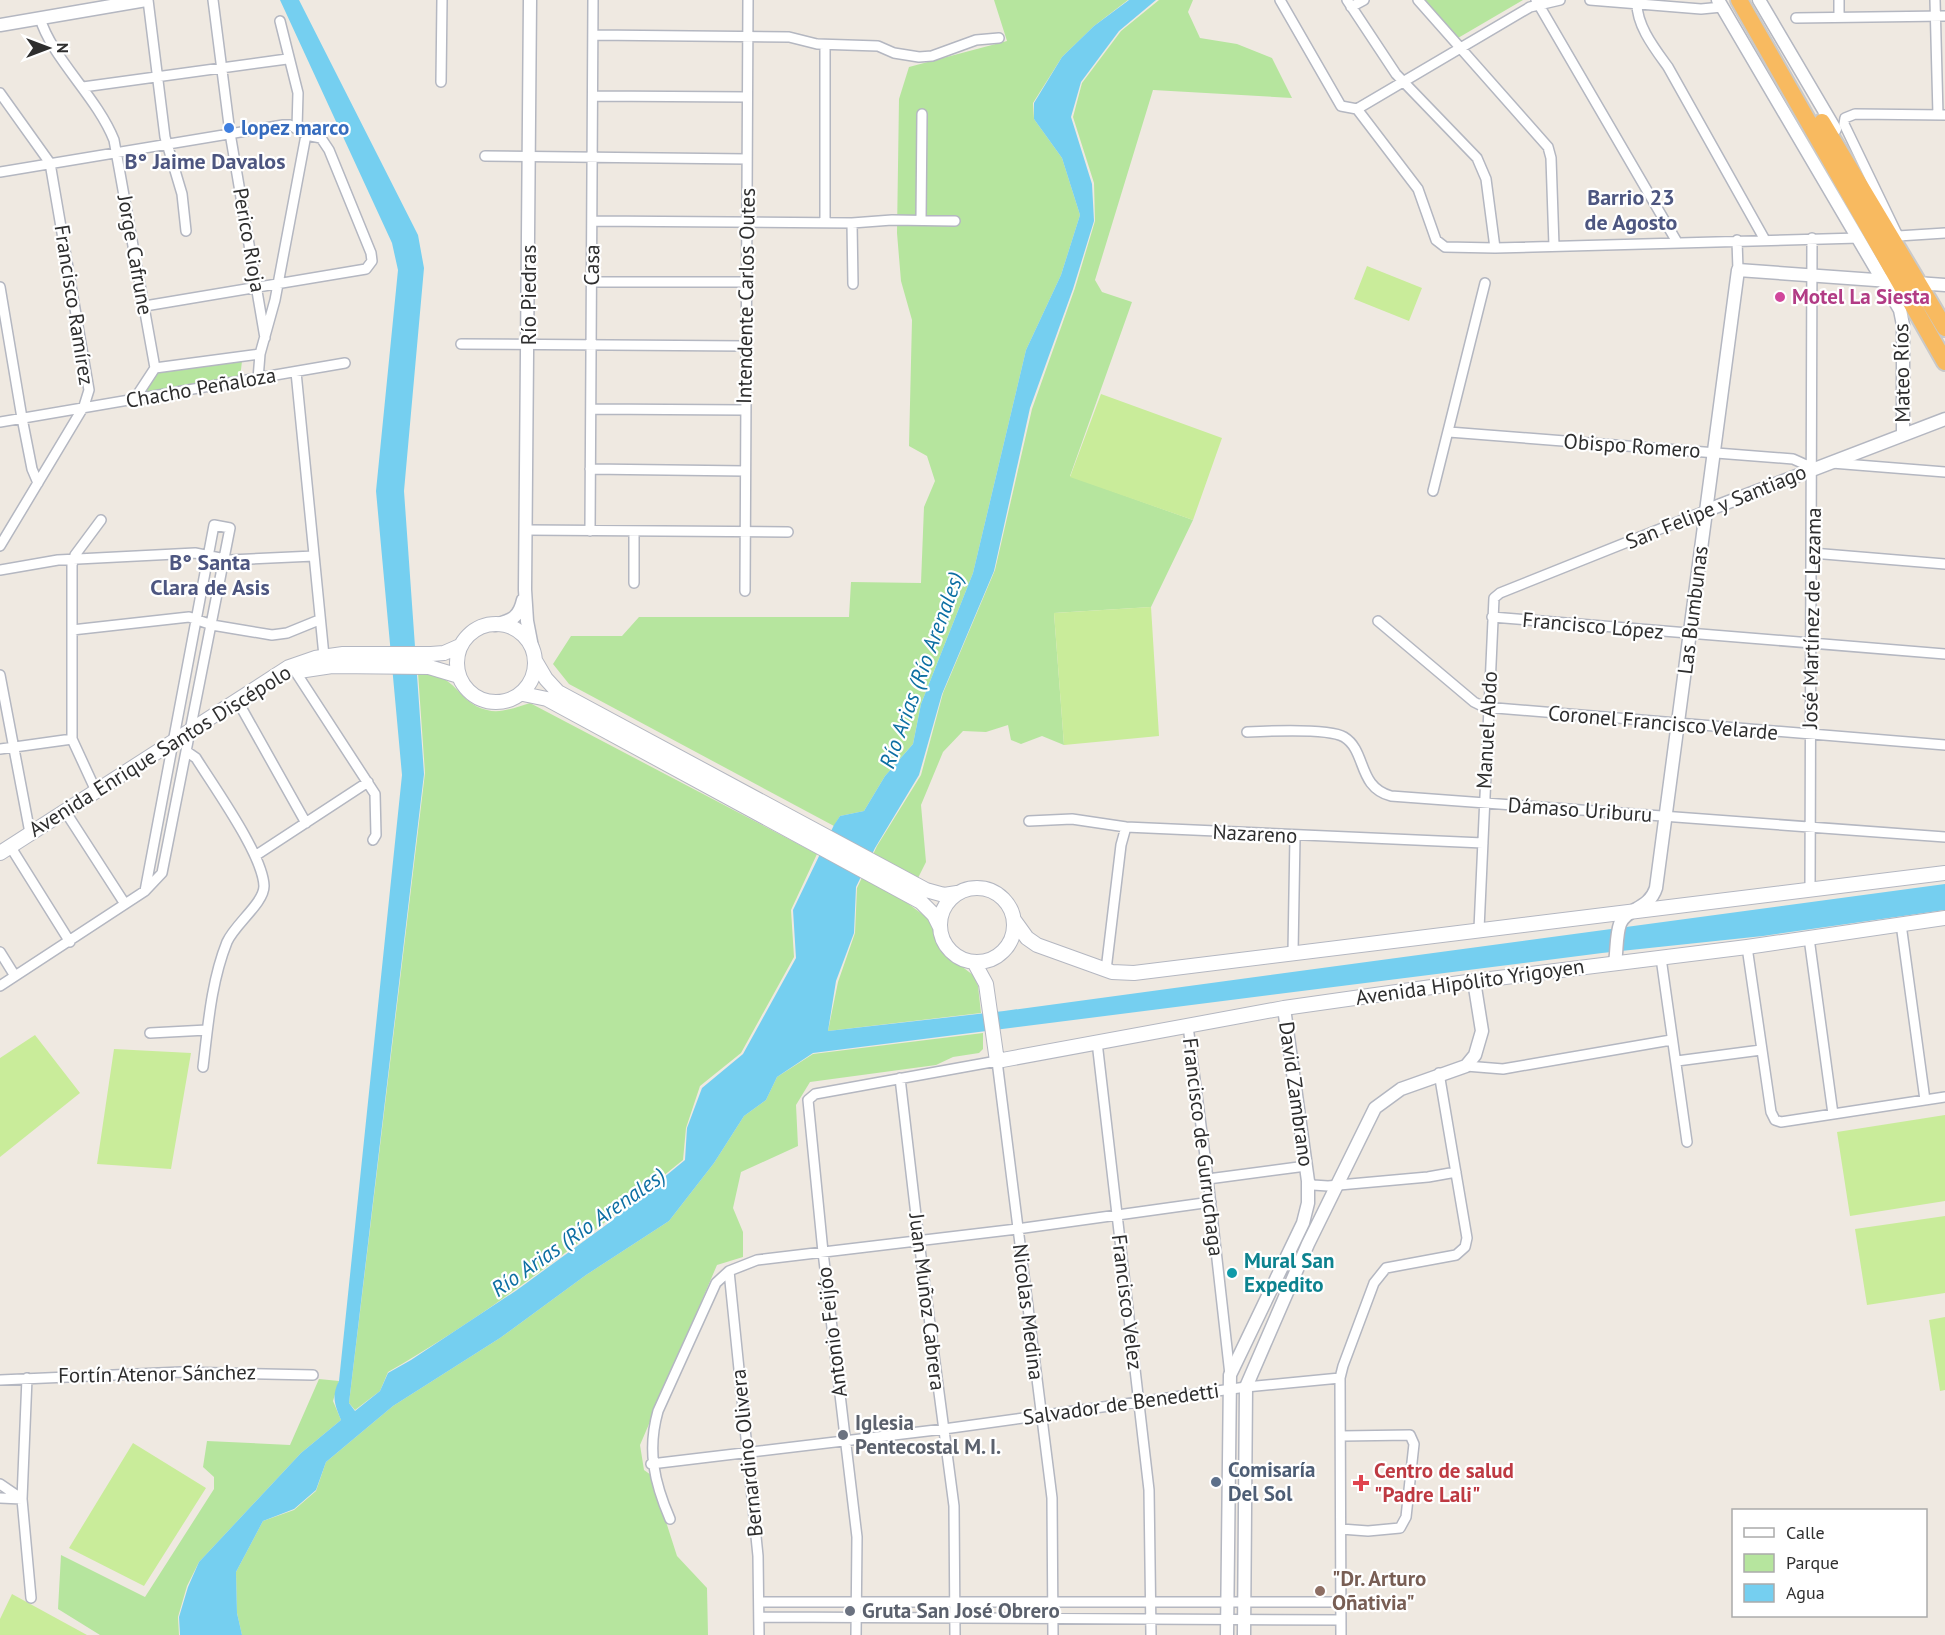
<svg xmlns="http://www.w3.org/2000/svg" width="1945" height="1635" viewBox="0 0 1945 1635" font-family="'PT Sans',sans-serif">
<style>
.green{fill:#b6e59e}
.pitch{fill:#c9ec9a}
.water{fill:#75cff0}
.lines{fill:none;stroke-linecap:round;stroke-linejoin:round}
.minor-casing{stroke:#b4b7c1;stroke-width:12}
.tertiary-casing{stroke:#b4b7c1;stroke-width:15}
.secondary-casing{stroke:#b4b7c1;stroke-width:16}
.trunk-casing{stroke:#c9c9c9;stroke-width:20}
.minor{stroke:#fff;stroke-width:9}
.tertiary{stroke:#fff;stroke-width:12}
.secondary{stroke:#fff;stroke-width:14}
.trunk{stroke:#f8ba60;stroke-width:16}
.shop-dot{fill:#3f7fe0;stroke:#fff;stroke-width:2}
.hotel-dot{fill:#d1479c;stroke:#fff;stroke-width:2}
.culture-dot{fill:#0f9aa8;stroke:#fff;stroke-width:2}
.worship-dot{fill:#6b7280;stroke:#fff;stroke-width:2}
.service-dot{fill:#5c6f8a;stroke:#fff;stroke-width:2}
.health-dot{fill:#e0444e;stroke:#fff;stroke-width:2}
.education-dot{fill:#8d6e63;stroke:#fff;stroke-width:2}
.labels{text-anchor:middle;stroke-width:4.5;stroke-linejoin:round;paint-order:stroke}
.shop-label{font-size:21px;font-weight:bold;fill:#366cbe;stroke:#fff;text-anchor:start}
.street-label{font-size:21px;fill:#2e2e2e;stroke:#fff}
.hotel-label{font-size:21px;font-weight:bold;fill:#b23c85;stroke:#fff;text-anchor:start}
.culture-label{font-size:21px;font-weight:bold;fill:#0d838f;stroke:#fff;text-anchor:start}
.worship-label{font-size:21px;font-weight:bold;fill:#5b616d;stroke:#fff;text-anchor:start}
.service-label{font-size:21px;font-weight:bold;fill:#4e5e75;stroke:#fff;text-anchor:start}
.health-label{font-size:21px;font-weight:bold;fill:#be3a42;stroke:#fff;text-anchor:start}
.education-label{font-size:21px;font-weight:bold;fill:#785e54;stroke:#fff;text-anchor:start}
.neighbourhood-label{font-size:22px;font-weight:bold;fill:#4d5680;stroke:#fff}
.water-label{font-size:22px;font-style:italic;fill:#0d6fa3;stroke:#fff}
</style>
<rect width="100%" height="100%" fill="#efe9e1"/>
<path class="green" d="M994 0H1128L1094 26 1062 57 1033 103 1034 119 1062 158 1080 215 1061 275 1026 350 973 573 921 704 913 744 885 776 864 811 840 816 834 826 569 684 553 664 571 636H622L639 617H849L851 582 921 583 924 507 935 481 927 456 909 446 912 320 901 281 897 233 899 99 909 67 1007 41Z
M1159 0H1193L1188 12 1200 38 1237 44 1272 58 1292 98 1153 90 1095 280 1102 292 1132 302 1070 476 1193 520 1151 607 1054 613 1064 745 1042 736 1021 744 1011 740 1008 725 986 732 963 731 943 752 921 805 926 862 906 902 930 920 940 950 973 975 978 986 981 1013 828 1031 838 982 855 933 857 888 877 846 921 775 943 693 995 570 1032 409 1075 288 1095 221 1094 183 1073 117 1082 83 1121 31Z
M1425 0H1523L1458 38Z
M242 361 240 378 149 393 146 391 155 374 161 370Z
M418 673C458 672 456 703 487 710 501 714 516 707 530 703L817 854 791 910 794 957 741 1053 700 1086 686 1128 683 1160C589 1236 493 1312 388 1372L380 1391 355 1410 349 1403 425 773Z
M983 1033V1049L979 1053 953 1057 936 1065 810 1082 796 1105 798 1146 741 1172 733 1208 743 1232V1257L717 1265 640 1445 644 1470 651 1475 677 1556 707 1588 708 1635H242L237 1613 236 1572 263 1521 294 1510 316 1491 326 1462 393 1406 500 1338 586 1275 669 1221 714 1163 744 1116 766 1100 777 1077 813 1054Z
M319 1379 339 1381 333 1401 341 1420 301 1453 199 1562 187 1586 178 1617 179 1635H100L58 1609 61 1555 145 1597 214 1489V1477L203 1467 207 1441 290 1445Z"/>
<path class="pitch" d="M1367 266 1422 288 1409 321 1354 299Z
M1101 394 1222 438 1193 520 1070 477Z
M1151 607 1159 736 1064 745 1054 613Z
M35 1035 80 1093 0 1157V1058Z
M114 1049 191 1053 171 1169 97 1164Z
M1945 1115V1201L1850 1216 1837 1132Z
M1945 1216V1293L1867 1305 1855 1229Z
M1945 1317V1390L1940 1391 1929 1320Z
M133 1443 206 1488 144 1586 69 1548Z
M12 1594 87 1635H0V1619Z"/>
<path class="water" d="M280 0H299L418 235 424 268 404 491 424 774 349 1403 355 1411 380 1391 388 1373 411 1360 517 1290 606 1225 685 1160 687 1128 702 1088 743 1054 796 958 793 910 834 825 840 816 864 811 885 776 913 744 921 704 973 573 1026 350 1061 275 1080 215 1062 158 1034 119V103L1062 57 1094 26 1129 0H1156L1119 31 1081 82 1071 117 1092 184 1094 221 1073 289 1030 408 994 571 942 694 919 775 875 848 856 887 854 933 836 981 828 1031 1004 1011 1945 884V910L1763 936 1602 953 813 1053 777 1077 766 1100 744 1116 714 1163 669 1221 586 1275 500 1338 393 1406 326 1462 316 1490 294 1509 263 1521 236 1572 237 1613 242 1635H180L179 1617 188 1587 199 1562 301 1453 341 1420C335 1405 331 1396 339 1381L402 775 376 491 398 270 392 243Z"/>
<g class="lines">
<g class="minor-casing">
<path id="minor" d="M148 0 165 137 182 194 186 231
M213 0 230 133 265 338
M1280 0 1341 106 1357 109 1418 189 1436 240 1445 247 1495 248 1859 238
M1347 0 1396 74 1477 158 1486 179 1495 248
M1418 0 1548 147 1551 158 1554 246
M1536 0 1677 242
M1590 0 1701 9 1722 7
M1839 0V17
M1935 0 1938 115
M1637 2C1636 25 1655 49 1668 67L1765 240
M1351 7 1364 0
M40 18C51 57 97 97 114 140L155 368 134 400
M1796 18 1945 16
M280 21 298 93 297 128
M593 35 789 37 817 44 878 46 894 53 919 57 932 56 976 40 999 38
M441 82 442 0
M83 87 287 59
M0 93 50 163 89 390 84 406 0 546
M593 96 747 97
M1357 109 1530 7 1560 0
M1945 115 1855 114 1845 118 1844 124 1898 236 1945 233
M485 156 747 159
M0 172 283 125H290L306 135 321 138 329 150 371 253 372 261 366 269 145 306
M921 220 922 114
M592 221 852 223 892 220 955 221
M825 222V45
M852 223 853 284
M1737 240 1738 270
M592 282H746
M0 287 22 418 32 469 38 483
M461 344 745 346
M155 368 260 354
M296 372 324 656
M258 379 260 354 275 300 306 135
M591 409 744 410
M0 422 345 363
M1449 432 1793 459 1813 468
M1832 463 1945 472
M590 469 745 471
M1433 491 1485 283
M527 530 788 532
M590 531 593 0
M1812 553 1945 564
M0 570 58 560 195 553 230 560 314 556
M634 583V531
M745 591 748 0
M1492 617 1945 654
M1378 621 1474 702 1484 707 1945 745
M72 630 189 617 212 625 272 635 287 633 319 620
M295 671 375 794 376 835 373 840
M0 675 30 833
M237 700 306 823
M1247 732C1267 731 1329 728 1344 737 1367 751 1357 787 1391 796L1945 837
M0 749 72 739
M186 751 196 758C214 787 263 855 264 886 264 903 235 924 227 942 211 982 208 1026 203 1067
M96 791 72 739V565L75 555 101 520
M65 811 125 904
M1029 821 1072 819 1126 827 1483 843
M10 846 70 942
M255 856 368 782
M1810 890 1812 238
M1901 924 1925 1100
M1479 929 1494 598 1500 593 1705 511
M1809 938 1833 1114
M1747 947 1771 1112 1775 1120 1781 1122 1945 1097
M0 952 15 976
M1293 952 1295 836
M1661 958 1687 1142
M1106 970 1121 845 1126 827
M0 986 145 891 162 873 230 528 214 525 145 891
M1188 1026 1208 1179 1230 1375
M150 1033 207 1030
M1097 1042 1149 1490 1151 1635
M1677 1061 1761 1050
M1466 1066 1503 1069 1671 1040
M900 1078 919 1241 954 1506 955 1635
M1208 1179 1306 1166
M1308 1181 1313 1185 1328 1186 1428 1177 1456 1172
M729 1271 758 1556 759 1635
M0 1380 181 1372 313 1375
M651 1464 944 1429 1246 1387 1340 1378
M0 1484 22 1499 31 1598
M0 1498 22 1499 27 1378
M670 1519C654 1482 647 1450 658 1411L716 1283 729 1271 757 1260 1017 1229 1211 1202
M1341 1529 1368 1531 1400 1528 1406 1517 1414 1444 1410 1435 1342 1436
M759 1602H1341
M759 1617 1341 1620
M856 1635 857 1537 823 1252 808 1100 815 1094 997 1061 1052 1498 1053 1635
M1341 1635 1340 1378 1343 1366 1374 1283 1386 1268 1456 1255 1465 1247 1467 1238 1439 1073"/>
</g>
<g class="tertiary-casing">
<path id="tertiary" d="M530 0 525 590 527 621 532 647
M1718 0 1900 310 1903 325V434
M1759 0 1835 129
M0 25 146 0
M1705 511 1945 419
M495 625C512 620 519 618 523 600
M1615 962C1617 951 1616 935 1620 924 1626 908 1649 910 1656 888L1738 270 1945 285
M1227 1635 1230 1375 1303 1223 1308 1203V1181L1284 1008
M1244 1635 1246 1387 1308 1244 1375 1108 1401 1089 1466 1066 1475 1055 1482 1031 1474 981"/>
</g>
<g class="secondary-casing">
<path id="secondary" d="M457 663a39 39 0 1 1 78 0a39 39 0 1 1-78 0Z
M536 662 546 679 558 692 926 890 944 895 957 893
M299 671 332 666 429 667 459 676
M523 694 547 699 921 902 934 915 940 927
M0 853 289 667 315 658 343 654H431L444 653 460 646
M940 925a37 37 0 1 1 74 0a37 37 0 1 1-74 0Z
M1014 920 1027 938 1037 945 1112 972 1134 973 1945 873
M974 962 986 984 997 1061 1284 1008 1474 981 1747 947 1945 918"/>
</g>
<g class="trunk-casing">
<path id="trunk" d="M1739 0 1945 362
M1822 122 1945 328"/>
</g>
<use href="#minor" class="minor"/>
<use href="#tertiary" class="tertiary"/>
<use href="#secondary" class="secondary"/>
<use href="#trunk" class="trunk"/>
</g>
<circle class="shop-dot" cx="229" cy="128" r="6"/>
<circle class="hotel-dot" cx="1780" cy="297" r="6"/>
<circle class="culture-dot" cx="1232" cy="1273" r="6"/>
<g class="worship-dot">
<circle cx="843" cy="1435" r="6"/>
<circle cx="850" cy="1611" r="6"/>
</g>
<circle class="service-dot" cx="1216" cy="1482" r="6"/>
<path class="health-dot" d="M1358 1474h6v6h6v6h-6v6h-6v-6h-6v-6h6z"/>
<circle class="education-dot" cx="1320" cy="1591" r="6"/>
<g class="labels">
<g class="shop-label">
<text x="241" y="135">lopez marco</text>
</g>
<g class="street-label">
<text transform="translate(249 240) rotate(80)" y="7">Perico Rioja</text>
<text transform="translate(135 255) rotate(80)" y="7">Jorge Cafrune</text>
<text transform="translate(592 265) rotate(-89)" y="7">Casa</text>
<text transform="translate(529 295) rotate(-90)" y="7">Río Piedras</text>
<text transform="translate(746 296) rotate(-89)" y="7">Intendente Carlos Outes</text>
<text transform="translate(74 305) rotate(81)" y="7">Francisco Ramírez</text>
<text transform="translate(1902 373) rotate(-91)" y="7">Mateo Ríos</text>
<text transform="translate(201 388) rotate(-10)" y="7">Chacho Peñaloza</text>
<text transform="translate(1632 446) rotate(4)" y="7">Obispo Romero</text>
<text transform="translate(1716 507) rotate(-22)" y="7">San Felipe y Santiago</text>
<text transform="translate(1693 610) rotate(-83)" y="7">Las Bumbunas</text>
<text transform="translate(1812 618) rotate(-89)" y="7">José Martínez de Lezama</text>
<text transform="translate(1593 626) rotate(5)" y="7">Francisco López</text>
<text transform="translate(1663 723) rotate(5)" y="7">Coronel Francisco Velarde</text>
<text transform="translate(1487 730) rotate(-87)" y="7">Manuel Abdo</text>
<text transform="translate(160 751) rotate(-32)" y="7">Avenida Enrique Santos Discépolo</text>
<text transform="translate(1580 810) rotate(4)" y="7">Dámaso Uriburu</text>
<text transform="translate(1255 834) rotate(3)" y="7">Nazareno</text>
<text transform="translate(1470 982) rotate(-8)" y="7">Avenida Hipólito Yrigoyen</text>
<text transform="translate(1296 1094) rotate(82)" y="7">David Zambrano</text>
<text transform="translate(1203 1147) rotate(83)" y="7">Francisco de Gurruchaga</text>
<text transform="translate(927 1302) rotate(83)" y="7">Juan Muñoz Cabrera</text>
<text transform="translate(1127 1302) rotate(83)" y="7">Francisco Velez</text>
<text transform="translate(1028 1312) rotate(83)" y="7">Nicolas Medina</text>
<text transform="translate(832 1332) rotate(-97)" y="7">Antonio Feijóo</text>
<text transform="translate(157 1374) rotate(-1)" y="7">Fortín Atenor Sánchez</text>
<text transform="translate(1121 1404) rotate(-8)" y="7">Salvador de Benedetti</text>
<text transform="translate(747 1453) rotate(-96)" y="7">Bernardino Olivera</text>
</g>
<g class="hotel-label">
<text x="1792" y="304">Motel La Siesta</text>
</g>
<g class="culture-label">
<text x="1244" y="1268">Mural San<tspan x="1244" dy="24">Expedito</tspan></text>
</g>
<g class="worship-label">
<text x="855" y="1430">Iglesia<tspan x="855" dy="24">Pentecostal M. I.</tspan></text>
<text x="862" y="1618">Gruta San José Obrero</text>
</g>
<g class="service-label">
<text x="1228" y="1477">Comisaría<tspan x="1228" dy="24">Del Sol</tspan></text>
</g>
<g class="health-label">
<text x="1374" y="1478">Centro de salud<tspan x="1374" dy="24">"Padre Lali"</tspan></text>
</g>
<g class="education-label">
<text x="1332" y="1586">"Dr. Arturo<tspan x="1332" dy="24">Oñativia"</tspan></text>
</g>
<g class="neighbourhood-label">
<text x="205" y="169">B° Jaime Davalos</text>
<text x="1631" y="205">Barrio 23<tspan x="1631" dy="25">de Agosto</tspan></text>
<text x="210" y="570">B° Santa<tspan x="210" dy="25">Clara de Asis</tspan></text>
</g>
<g class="water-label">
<text transform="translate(921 670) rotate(-70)" y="8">Río Arias (Río Arenales)</text>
<text transform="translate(578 1232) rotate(-35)" y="8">Río Arias (Río Arenales)</text>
</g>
</g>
<rect x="1732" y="1509" width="195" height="108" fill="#ffffff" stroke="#ababab" stroke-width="1.5"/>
<rect x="1744" y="1528" width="30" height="9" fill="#ffffff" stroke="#ababab" stroke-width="1.5"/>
<text x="1786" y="1539" font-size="18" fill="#2e2e2e">Calle</text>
<rect x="1744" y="1554" width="30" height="18" fill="#b6e59e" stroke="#ababab" stroke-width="1.5"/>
<text x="1786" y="1569" font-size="18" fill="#2e2e2e">Parque</text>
<rect x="1744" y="1584" width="30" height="18" fill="#75cff0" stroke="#ababab" stroke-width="1.5"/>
<text x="1786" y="1599" font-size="18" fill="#2e2e2e">Agua</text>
<g transform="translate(48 48) rotate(90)" stroke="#ffffff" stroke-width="4.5" paint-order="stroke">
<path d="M0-4.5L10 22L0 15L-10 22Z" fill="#2e2e2e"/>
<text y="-9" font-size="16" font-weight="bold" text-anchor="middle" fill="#2e2e2e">N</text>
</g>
</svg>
